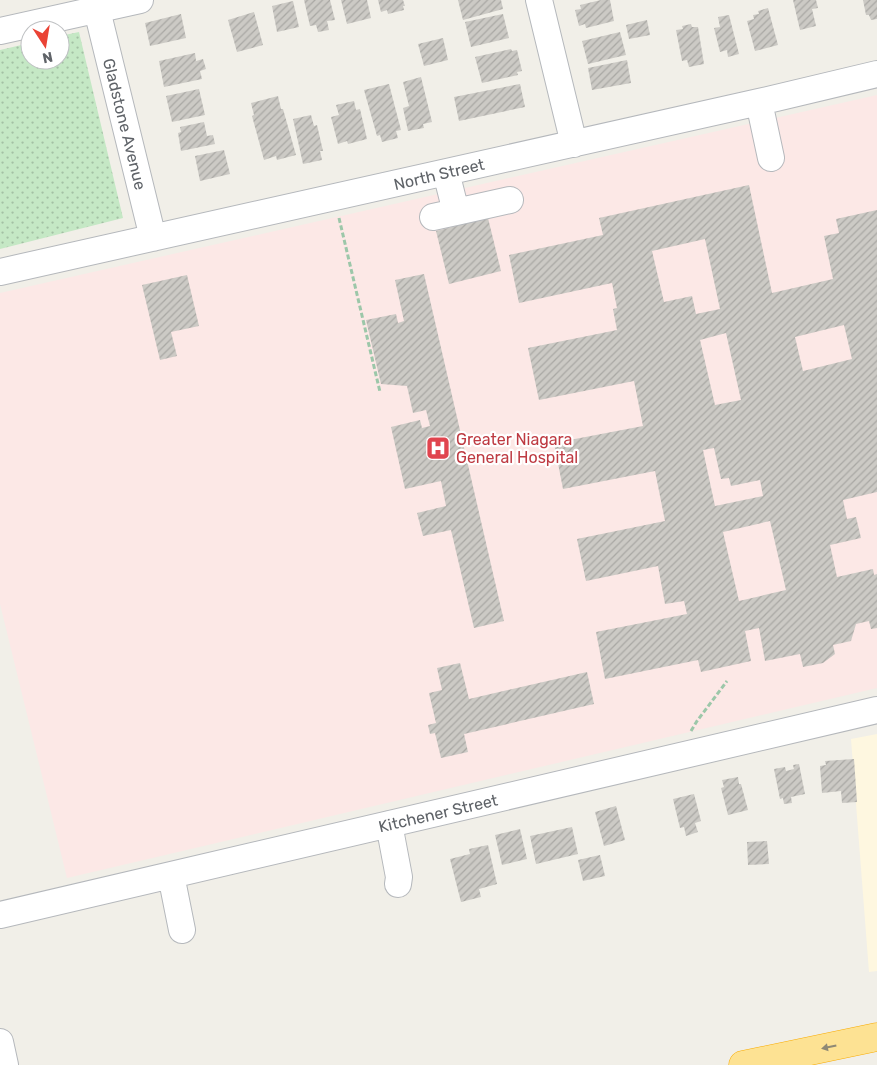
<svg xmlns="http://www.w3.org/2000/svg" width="877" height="1065" viewBox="0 0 877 1065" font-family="Rubik,sans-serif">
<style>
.commercial{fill:#fef7e0}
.medical{fill:#fce8e6}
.grass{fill:url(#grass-dots)}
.building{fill:url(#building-hatch);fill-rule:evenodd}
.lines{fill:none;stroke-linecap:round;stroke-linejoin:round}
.minor-casing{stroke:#b5b8bc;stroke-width:28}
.highway-casing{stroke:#f9ab00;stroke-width:29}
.path{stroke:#9cc7a9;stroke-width:3;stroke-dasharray:5 2.5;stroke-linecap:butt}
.minor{stroke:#fff;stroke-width:26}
.highway{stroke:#fde293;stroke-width:28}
.oneway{fill:#8e8975}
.labels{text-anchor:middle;stroke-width:4.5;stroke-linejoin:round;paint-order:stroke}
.street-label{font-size:16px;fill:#5f6368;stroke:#fff}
.health-label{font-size:16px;fill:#be3a42;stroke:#fff;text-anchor:start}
</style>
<defs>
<pattern id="grass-dots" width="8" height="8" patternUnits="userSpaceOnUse" patternTransform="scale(1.25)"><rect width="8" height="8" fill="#c5e8c5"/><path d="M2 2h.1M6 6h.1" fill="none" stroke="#a3c0a4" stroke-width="1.8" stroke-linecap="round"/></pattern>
<pattern id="building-hatch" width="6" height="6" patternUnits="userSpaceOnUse" patternTransform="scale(1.25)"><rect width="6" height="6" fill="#cccac5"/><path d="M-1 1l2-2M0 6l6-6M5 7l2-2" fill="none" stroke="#a9a8a4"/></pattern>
</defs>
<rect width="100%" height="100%" fill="#f1efe8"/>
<path class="commercial" d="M877 734V971L869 972 851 739Z"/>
<path class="medical" d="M877 95V688L67 878 0 604V293Z"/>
<path class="grass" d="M79 32 123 218 0 249V50L30 43V60H60V36Z"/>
<path class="building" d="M304 0H330L335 20 327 21 329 30 318 32 316 25 310 26Z
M341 0H367L371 18 347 24Z
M378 0H403L405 6H403L404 10 388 14 387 10 381 12Z
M458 0H501L503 9 463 20Z
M601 0H610L614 21 586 28 585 24 579 26 575 10 581 9 580 5Z
M793 0H816L818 8 812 9 816 26 800 30Z
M863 0H877V19L871 20 869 15H866Z
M293 1 299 27 277 32 272 6Z
M768 8 778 45 755 51 747 21 754 19 753 15 759 14 758 11Z
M254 12 263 45 237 52 228 20Z
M181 14 186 38 150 46 145 23Z
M503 14 509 38 471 47 465 22Z
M729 15 739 54 728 57 727 50 720 52 714 28 720 27 718 17Z
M647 20 650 35 629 39 626 25Z
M691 24 692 27H698L704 64 689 67 687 60 682 61 676 30 683 29 682 26Z
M620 32 626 55 588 64 582 41Z
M443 38 448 60 424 66 418 44Z
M511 49 512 51 517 50 522 71 517 72 518 75 482 83 475 57Z
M195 53 196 61 203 59 206 69 200 71 202 79 164 87 159 61Z
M627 60 631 83 592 90 588 68Z
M421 77 432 122 423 124 424 128 408 131 403 108 409 106 403 82Z
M389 84 401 130 396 131 398 138 382 142 380 135 377 136 364 90Z
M520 84 525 107 459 121 454 97Z
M199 89 205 115 172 122 166 96Z
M278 96 281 109H283L296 155 277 160 276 156 264 160 252 116 254 115 251 103Z
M354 101 356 110 360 109 367 139 348 144 347 141 338 144 331 117 339 115 336 105Z
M311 115 314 126 317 125 323 151H320L322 160 303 164 293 119Z
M204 122 207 136 213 135 215 144 181 151 178 133 181 132 180 127Z
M224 150 230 174 200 181 195 156Z
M749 185 772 293 833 279 824 236 839 233 836 219 877 210V492L843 500 847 519 856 517 861 538 830 545 837 577 873 569 874 575 877 574V628L871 629 869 621 856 624 851 641 833 645 835 654 823 663 803 667 800 654 765 661 759 628 745 631 751 661 701 672 698 660 605 679 596 632 687 614 684 601 665 604 658 566 586 581 577 539 665 521 655 471 563 489 554 443 643 426 634 381 539 400 528 348 617 330 613 309 617 308 612 283 519 303 509 255 603 235 599 218ZM705 239 720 309 696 314 692 296 664 302 652 251ZM844 325 852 359 803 371 795 337ZM726 333 741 400 715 405 700 340ZM714 448 721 479 729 478 731 486 760 480 763 496 715 506 703 450ZM770 521 786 590 739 601 723 532Z
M488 218 501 271 449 284 436 231Z
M424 274 504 621 474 628 451 530 423 536 417 513 446 506 441 481 405 489 391 427 420 420 422 428 430 426 426 410 413 413 407 386 381 384 366 320 396 314 398 323 404 321 395 280Z
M187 275 199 326 171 332 177 356 160 360 142 285Z
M460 663 469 699 587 672 594 704 464 734 468 752 441 758 435 733 430 734 428 725 436 723 429 693 442 690 437 668Z
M854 759 857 802 842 803 841 791 822 793 820 766 826 765 825 761Z
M799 764 805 794 791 797 792 803 784 804 783 798 780 799 774 769 785 767 786 771 794 769 793 765Z
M738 777 739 784H741L748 810 728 815 721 788 724 787 722 780Z
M694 794 701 821 695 823 698 832 686 836 684 827 680 828 673 799Z
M616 806 625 840 604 846 595 812Z
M572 827 578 854 536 864 530 836Z
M520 829 527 859 502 865 495 835Z
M767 841 769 864 748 865 747 842Z
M488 845 497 884 479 889 481 897 461 902 450 859 470 854 469 849Z
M600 855 605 876 583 881 578 860Z"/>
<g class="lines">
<g class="minor-casing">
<path id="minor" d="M539 0 574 144
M97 10 153 238
M0 31 140 0
M759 102 771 158
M446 172 456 212 510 200
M433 217 456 212
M0 272 759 102 877 74
M389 824 399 877 398 884
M171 875 182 930
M0 915 877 710
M0 1042 5 1065"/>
</g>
<g class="highway-casing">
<path id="highway" d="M743 1065 877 1037"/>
</g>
<path class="path" d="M339 218 380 392
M691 731 697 721 727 681"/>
<use href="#minor" class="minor"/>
<use href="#highway" class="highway"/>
</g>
<defs><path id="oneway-solid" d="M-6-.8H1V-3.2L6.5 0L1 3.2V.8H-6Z" transform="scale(1.25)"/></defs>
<use class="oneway" href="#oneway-solid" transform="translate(829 1047) rotate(168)"/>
<defs>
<g id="hospital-square" transform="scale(1.25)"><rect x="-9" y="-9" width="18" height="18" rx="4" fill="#e0444e" stroke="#fff"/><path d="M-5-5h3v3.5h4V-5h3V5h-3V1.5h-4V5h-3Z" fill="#fff"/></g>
</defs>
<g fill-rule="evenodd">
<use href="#hospital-square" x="438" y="448"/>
</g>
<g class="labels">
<g class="street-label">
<text transform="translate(125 124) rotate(76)" y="6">Gladstone Avenue</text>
<text transform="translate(439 174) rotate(-13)" y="6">North Street</text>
<text transform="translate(438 813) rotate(-13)" y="6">Kitchener Street</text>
</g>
<g class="health-label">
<text x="456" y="445">Greater Niagara<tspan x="456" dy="18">General Hospital</tspan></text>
</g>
</g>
<g transform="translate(45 45) rotate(168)"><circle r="24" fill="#ffffff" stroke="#bfc1c3"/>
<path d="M0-4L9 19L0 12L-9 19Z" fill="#ea4335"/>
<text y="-8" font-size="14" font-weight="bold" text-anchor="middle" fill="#5f6368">N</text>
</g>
</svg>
